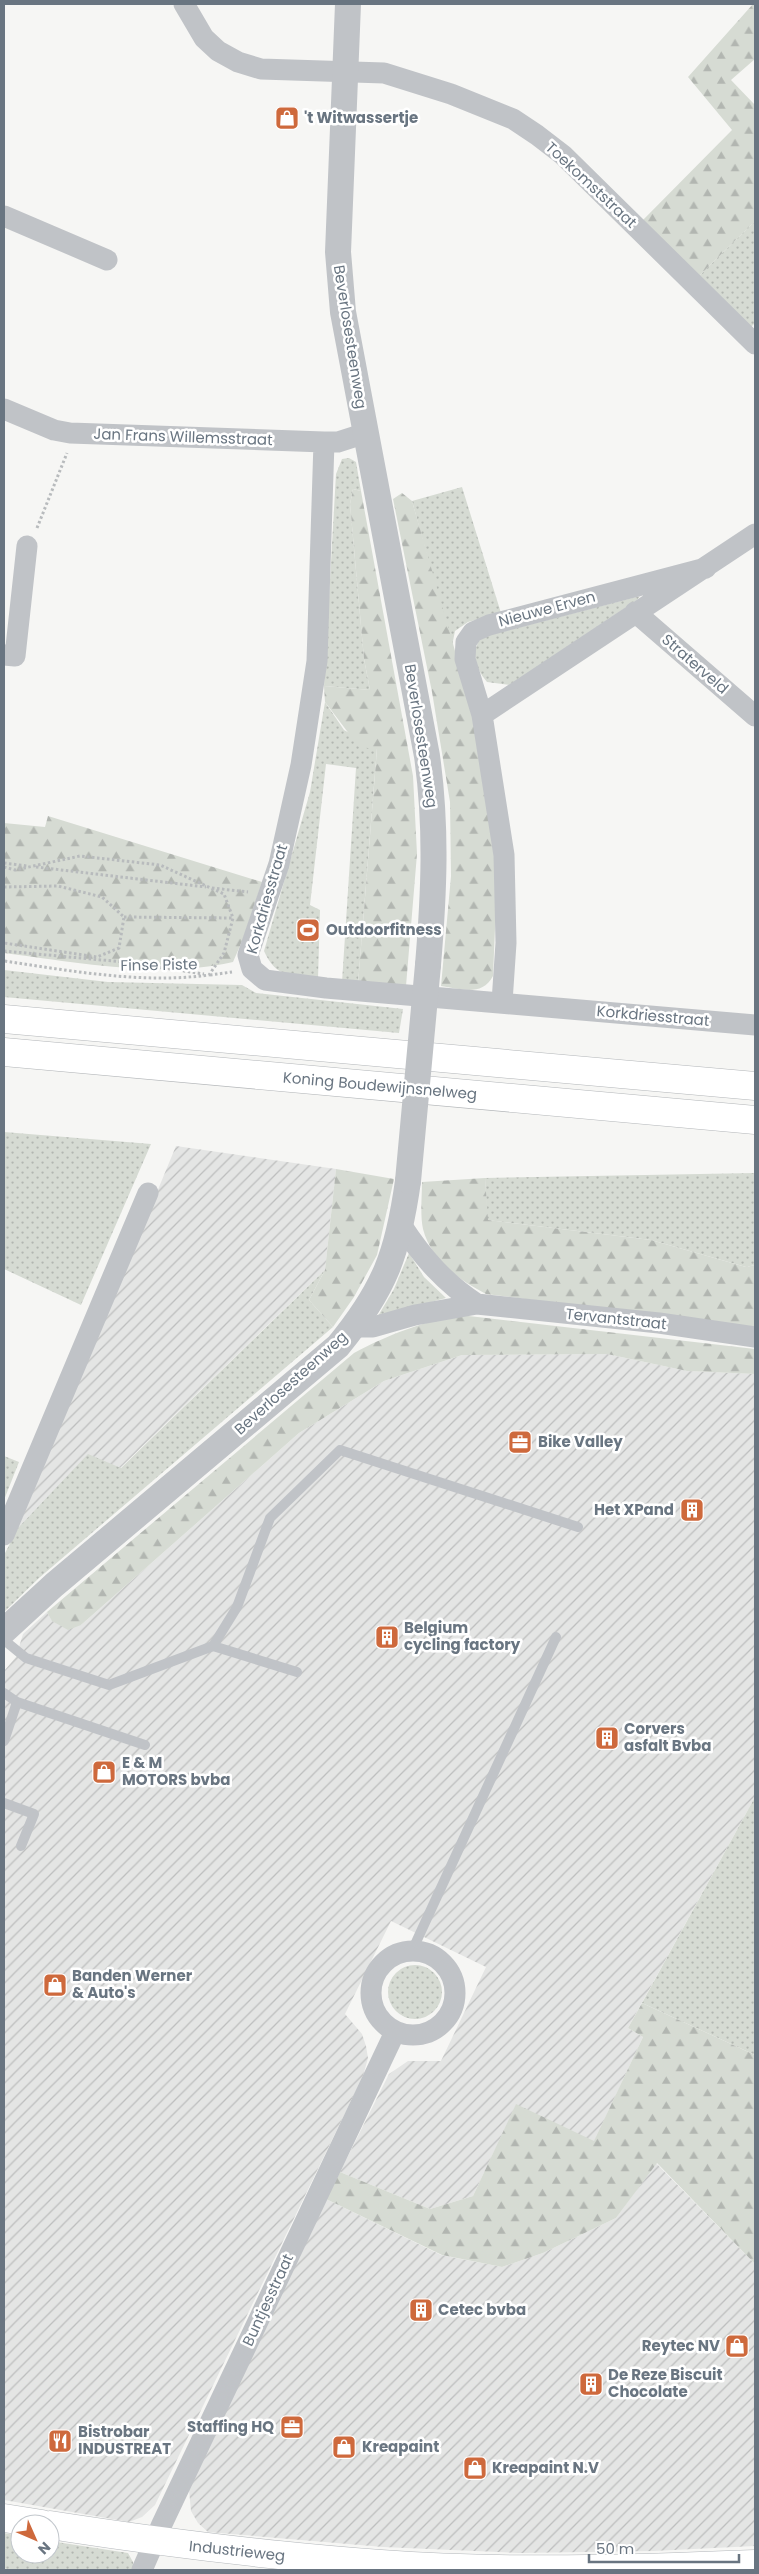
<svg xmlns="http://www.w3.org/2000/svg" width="759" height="2574" viewBox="0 0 759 2574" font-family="Poppins,sans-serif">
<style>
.industrial{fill:url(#industrial-furrows)}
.green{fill:url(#green-dots)}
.forest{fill:url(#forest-firs)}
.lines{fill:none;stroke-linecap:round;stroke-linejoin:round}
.secondary-casing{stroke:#b3b7bb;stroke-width:29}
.motorway-casing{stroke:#b3b6b9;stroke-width:29}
.path{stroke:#b8bbbd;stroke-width:3;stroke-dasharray:2.5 2.5;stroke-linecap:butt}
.service{stroke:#c0c3c7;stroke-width:10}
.minor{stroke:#c0c3c7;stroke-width:21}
.tertiary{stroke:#c0c3c7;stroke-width:26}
.secondary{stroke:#fff;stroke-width:28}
.motorway{stroke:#fff;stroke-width:28}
.tertiary-bridge{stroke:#c0c3c7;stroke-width:26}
.labels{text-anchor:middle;stroke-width:5;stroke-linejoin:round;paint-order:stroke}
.poi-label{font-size:15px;font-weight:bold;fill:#697581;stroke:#fff;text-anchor:start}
.street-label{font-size:15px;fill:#697581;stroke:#fff}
</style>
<defs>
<pattern id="industrial-furrows" width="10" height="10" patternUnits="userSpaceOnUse" patternTransform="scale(1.25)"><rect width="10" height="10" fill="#e4e5e4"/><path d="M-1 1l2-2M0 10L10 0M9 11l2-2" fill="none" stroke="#bdbebe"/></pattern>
<pattern id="green-dots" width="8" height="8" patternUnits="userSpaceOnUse" patternTransform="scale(1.25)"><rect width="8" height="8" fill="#d6dbd3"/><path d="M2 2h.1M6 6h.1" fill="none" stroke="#b2b6b1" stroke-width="1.8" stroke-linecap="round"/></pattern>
<pattern id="forest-firs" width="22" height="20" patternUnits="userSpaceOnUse" patternTransform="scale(1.25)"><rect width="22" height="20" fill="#d6dbd3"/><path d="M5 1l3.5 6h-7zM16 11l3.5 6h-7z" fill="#b2b6b1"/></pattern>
</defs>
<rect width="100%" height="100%" fill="#f6f6f4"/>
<path class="industrial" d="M176 1146 336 1169 325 1270 120 1468 18 1528Z
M607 1354 687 1371 755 1374V1797L628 2028 643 2037 594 2142 516 2105 473 2196 430 2209 340 2172 389 2074 408 2061H441L486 1967 391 1921 345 2014 362 2034 366 2046 368 2058 363 2076 155 2505 142 2517 129 2522 4 2500V1671L16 1657 23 1634 47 1612 52 1621 81 1625 299 1433 384 1381 462 1355Z
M656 2163 755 2264V2546L653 2551 519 2553 383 2547 208 2532 198 2523 191 2511 189 2490 326 2199 441 2255 502 2267 543 2253 616 2218Z"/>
<path class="green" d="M755 221V323L751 327 699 276Z
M349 458 356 462 361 491 353 489 350 504 364 659 370 690 324 686 336 474 342 459Z
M462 487 501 613 468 622 455 631 452 646 412 501Z
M640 596 637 600 510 685 487 682C476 669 469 652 482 637Z
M325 702 344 730 377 748 358 984 342 982 356 768 326 764 310 905 320 910 318 979C291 975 276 978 264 951L310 792Z
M4 970 108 982 242 985 256 993 403 1009 399 1033 4 997Z
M4 1132 151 1144 81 1305 4 1269Z
M755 1173V1265L746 1267 651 1240 487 1220 485 1178Z
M409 1253 424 1277 446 1298 378 1316 394 1289Z
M325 1270 309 1300 333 1327 39 1578 4 1612V1555L18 1528 88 1454 121 1468Z
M4 1456 19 1462 4 1500Z
M755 1797V2055L642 2003Z
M388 1992a27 27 0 1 1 54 0a27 27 0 1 1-54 0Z
M4 2533 20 2536V2554H50V2541L128 2553 133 2562 134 2570H8L4 2568Z"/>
<path class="forest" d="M753 4H755V59L731 80 755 105V221L699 276 642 221 732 130 688 77Z
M353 489 361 491 413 776 417 854 406 986 358 984 377 749 359 747 325 702 324 686 370 690 364 659 350 504Z
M402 493 412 501 476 724 498 857 493 976C482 997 461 989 441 986L451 876 450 802 432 692 393 499Z
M48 816 262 882 243 939 233 962C163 979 75 962 4 953V823L45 827Z
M336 1169 394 1179 377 1255 354 1297 333 1327 309 1300 325 1270Z
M485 1178 488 1220 651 1240 746 1267 755 1265V1329L486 1294C459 1280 431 1260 423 1229 420 1215 422 1196 422 1182Z
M460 1315 755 1349V1374L687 1371 607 1354 462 1355 384 1381 299 1433 81 1625 68 1630 52 1621 47 1612 354 1353C390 1334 419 1323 460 1315Z
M642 2003 755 2055V2264L657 2163 616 2218 543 2253 502 2267 442 2255 326 2199 340 2172 430 2209 473 2196 516 2104 594 2141 643 2037 628 2028Z"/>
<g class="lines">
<g class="secondary-casing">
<path id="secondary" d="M4 2518 42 2524
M50 2525C160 2542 270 2556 381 2564 505 2573 631 2569 755 2564"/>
</g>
<g class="motorway-casing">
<path id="motorway" d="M4 1019 755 1086
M4 1052 755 1120"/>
</g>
<path class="path" d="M37 528 67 453
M4 863 27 866
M4 867 15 870 80 856 160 865 224 894 233 918 224 953 209 975C141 984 72 971 4 961
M36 867 206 887
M4 887 58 886 102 897 124 917 119 948 97 957 4 943
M212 888 248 892
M124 917 233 918
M4 951 124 962 204 974
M210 975 232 972"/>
<path class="service" d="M4 1640 26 1658 109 1685 213 1646 237 1607 270 1518 340 1450 578 1527
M213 1646 297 1672
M4 1693 17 1702 145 1745
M4 1741 17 1702
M4 1803 34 1814 21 1846
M412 1951 556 1637"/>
<path class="minor" d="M184 4 204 38 218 51 238 62 261 69 384 73 451 94 513 119 537 135 563 155 755 344
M4 216 107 260
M4 409 54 430 70 433 324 442H338L366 433
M324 442 317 661 301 765 279 864 248 955 252 969 265 980 326 988 755 1025
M635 612 755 716
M4 655 15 656 27 546
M482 715 755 534
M502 1002 506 943 504 855 482 715 465 659 466 642 473 632 489 625 706 568
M402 1226C423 1258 445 1283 477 1304
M353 1327H373L415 1315 477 1304 659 1323 755 1337
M4 1535 148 1193
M371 1993a42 42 0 1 1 84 0a42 42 0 1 1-84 0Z
M142 2570 162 2524 395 2032"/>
<path class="tertiary" d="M348 4 338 252 343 312 427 756C437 828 434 893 428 965
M4 1631 54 1585 338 1346C385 1289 398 1253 408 1181"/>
<use href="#secondary" class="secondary"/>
<use href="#motorway" class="motorway"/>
<path class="tertiary-bridge" d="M408 1181 428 965"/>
</g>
<defs>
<g id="shop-square" transform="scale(1.25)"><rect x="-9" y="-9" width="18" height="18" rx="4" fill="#ce693c" stroke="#fff"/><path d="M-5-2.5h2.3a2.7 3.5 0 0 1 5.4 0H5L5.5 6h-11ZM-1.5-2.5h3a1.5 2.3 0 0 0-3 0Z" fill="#fff"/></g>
<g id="stadium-square" transform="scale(1.25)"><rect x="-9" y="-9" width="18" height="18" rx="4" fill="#ce693c" stroke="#fff"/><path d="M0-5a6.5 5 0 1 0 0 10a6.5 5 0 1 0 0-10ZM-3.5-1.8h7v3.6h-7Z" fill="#fff"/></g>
<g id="office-square" transform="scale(1.25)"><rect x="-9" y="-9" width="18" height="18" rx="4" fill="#ce693c" stroke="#fff"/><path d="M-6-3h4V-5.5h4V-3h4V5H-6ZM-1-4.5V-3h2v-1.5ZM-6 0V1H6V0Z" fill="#fff"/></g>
<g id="building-square" transform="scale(1.25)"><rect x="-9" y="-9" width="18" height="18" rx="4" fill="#ce693c" stroke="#fff"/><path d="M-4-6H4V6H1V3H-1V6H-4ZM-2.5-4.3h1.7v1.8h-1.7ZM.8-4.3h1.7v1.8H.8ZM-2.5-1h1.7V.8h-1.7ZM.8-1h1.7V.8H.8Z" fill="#fff"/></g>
<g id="restaurant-square" transform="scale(1.25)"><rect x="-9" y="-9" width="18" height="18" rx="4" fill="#ce693c" stroke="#fff"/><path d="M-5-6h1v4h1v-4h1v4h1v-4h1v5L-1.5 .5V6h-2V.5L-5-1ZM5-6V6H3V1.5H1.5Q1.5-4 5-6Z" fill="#fff"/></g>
</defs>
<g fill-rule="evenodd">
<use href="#shop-square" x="287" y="118"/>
<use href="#stadium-square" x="308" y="930"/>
<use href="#office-square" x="520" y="1442"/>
<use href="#building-square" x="692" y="1510"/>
<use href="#building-square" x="387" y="1637"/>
<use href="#building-square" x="607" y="1738"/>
<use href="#shop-square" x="104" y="1772"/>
<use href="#shop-square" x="55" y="1985"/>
<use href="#building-square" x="421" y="2310"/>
<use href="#shop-square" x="737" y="2346"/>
<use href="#building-square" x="591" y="2384"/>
<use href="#office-square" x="292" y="2427"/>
<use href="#restaurant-square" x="60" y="2441"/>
<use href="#shop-square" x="344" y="2447"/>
<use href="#shop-square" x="475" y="2468"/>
</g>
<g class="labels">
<g class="poi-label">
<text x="304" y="123">'t Witwassertje</text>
<text x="326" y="935">Outdoorfitness</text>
<text x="538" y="1447">Bike Valley</text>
<text x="674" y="1515" text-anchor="end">Het XPand</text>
<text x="404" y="1633">Belgium<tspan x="404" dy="17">cycling factory</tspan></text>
<text x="624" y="1734">Corvers<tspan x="624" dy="17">asfalt Bvba</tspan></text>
<text x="122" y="1768">E &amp; M<tspan x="122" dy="17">MOTORS bvba</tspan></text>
<text x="72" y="1981">Banden Werner<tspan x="72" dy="17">&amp; Auto's</tspan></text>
<text x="438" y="2315">Cetec bvba</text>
<text x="720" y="2351" text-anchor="end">Reytec NV</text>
<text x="608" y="2380">De Reze Biscuit<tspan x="608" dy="17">Chocolate</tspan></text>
<text x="274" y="2432" text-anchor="end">Staffing HQ</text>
<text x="78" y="2437">Bistrobar<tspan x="78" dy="17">INDUSTREAT</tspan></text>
<text x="362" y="2452">Kreapaint</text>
<text x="492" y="2473">Kreapaint N.V</text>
</g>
<g class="street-label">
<text transform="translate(591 185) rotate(43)" y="5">Toekomststraat</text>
<text transform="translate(350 337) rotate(81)" y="5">Beverlosesteenweg</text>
<text transform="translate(183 437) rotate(2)" y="5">Jan Frans Willemsstraat</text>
<text transform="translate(547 609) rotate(-15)" y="5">Nieuwe Erven</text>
<text transform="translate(695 664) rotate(41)" y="5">Straterveld</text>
<text transform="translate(421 736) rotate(81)" y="5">Beverlosesteenweg</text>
<text transform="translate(267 899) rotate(-74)" y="5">Korkdriesstraat</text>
<text transform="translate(159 965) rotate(-1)" y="5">Finse Piste</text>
<text transform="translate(653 1016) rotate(5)" y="5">Korkdriesstraat</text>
<text transform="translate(380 1086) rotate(5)" y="5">Koning Boudewijnsnelweg</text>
<text transform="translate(616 1319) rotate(6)" y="5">Tervantstraat</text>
<text transform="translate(291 1383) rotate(-42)" y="5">Beverlosesteenweg</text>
<text transform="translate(268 2300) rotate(-65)" y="5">Buntjesstraat</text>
<text transform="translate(237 2551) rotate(6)" y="5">Industrieweg</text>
</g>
</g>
<rect width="759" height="2574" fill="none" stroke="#697581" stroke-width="10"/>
<g transform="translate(35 2539) rotate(135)"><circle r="24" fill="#ffffff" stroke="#c3c8cd"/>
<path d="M0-4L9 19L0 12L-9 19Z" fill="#ce693c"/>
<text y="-8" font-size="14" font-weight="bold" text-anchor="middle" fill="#697581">N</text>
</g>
<path d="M589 2554v8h150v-8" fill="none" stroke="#697581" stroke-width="2.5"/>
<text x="596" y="2554" font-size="15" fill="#697581" stroke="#ffffff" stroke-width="4" paint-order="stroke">50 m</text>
</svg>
